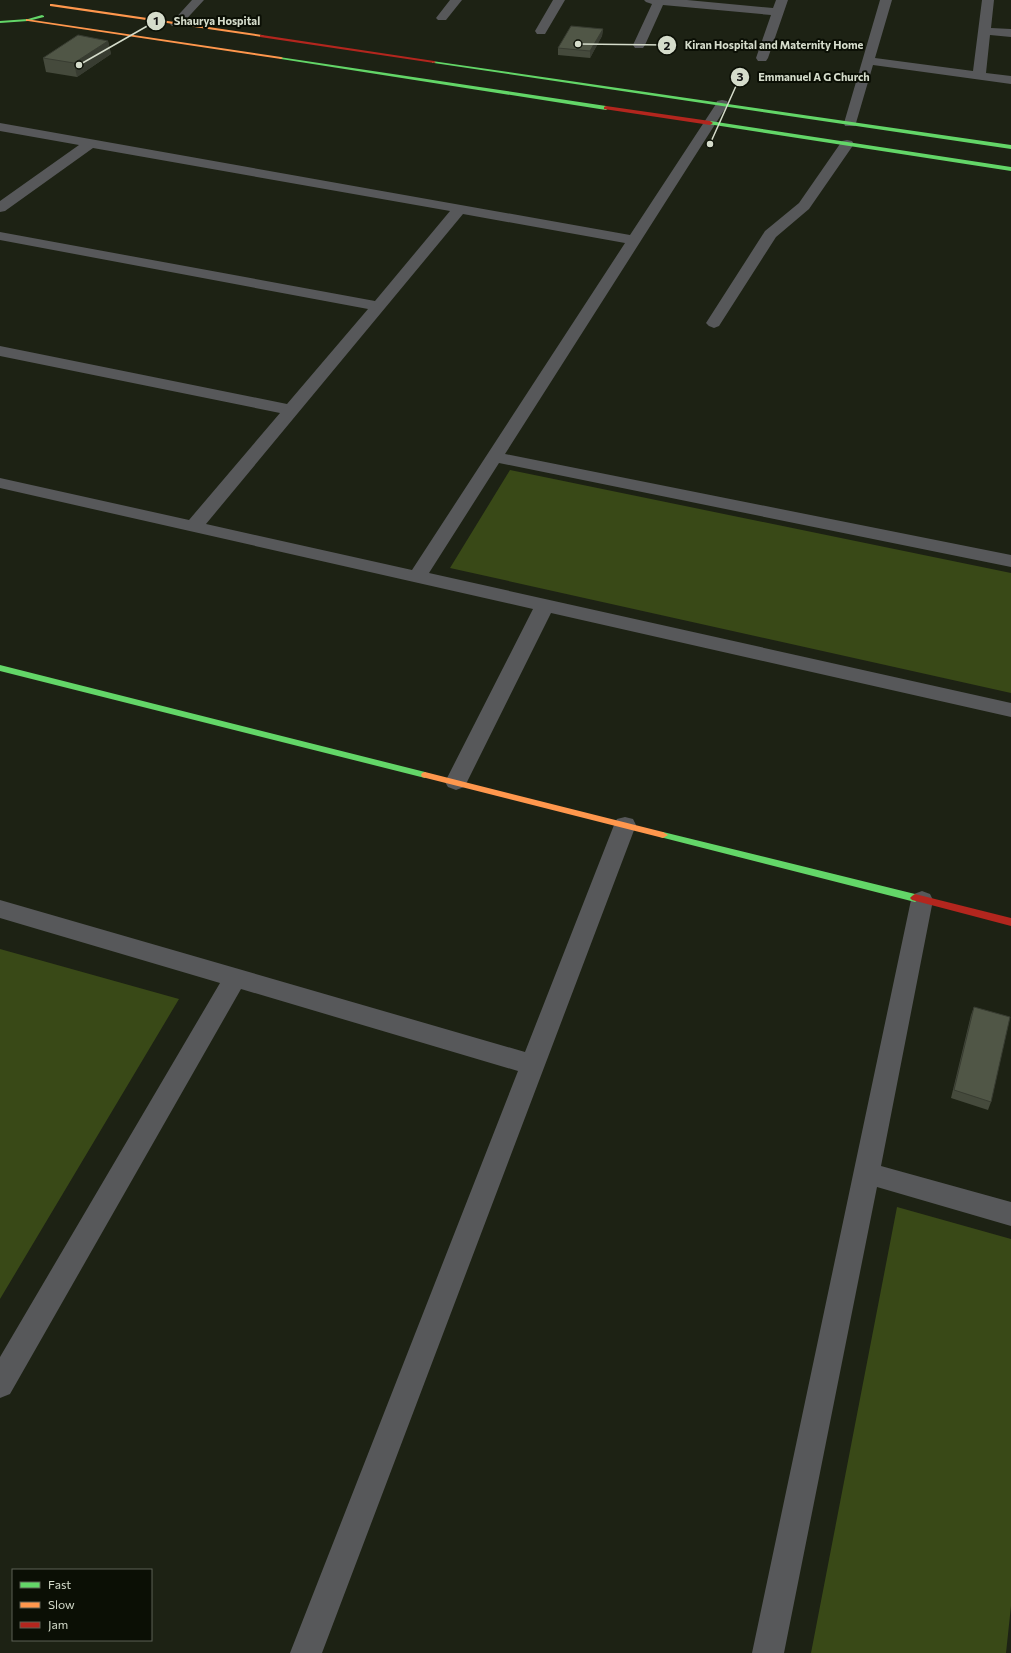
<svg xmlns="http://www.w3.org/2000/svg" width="1011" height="1653" viewBox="0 0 1011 1653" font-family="Commissioner,sans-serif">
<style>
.green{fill:#394917}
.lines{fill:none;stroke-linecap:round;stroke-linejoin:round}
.street{fill:#57585a;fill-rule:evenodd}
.fast{fill:#63d668;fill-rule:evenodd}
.slow{fill:#ff974d;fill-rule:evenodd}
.jam{fill:#b3261e;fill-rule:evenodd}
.wall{fill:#454a3c}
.shaded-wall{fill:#383c31}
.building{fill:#505646;stroke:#383c31}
.leader{fill:none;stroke:#d5dccb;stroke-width:1.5}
.callout-dot{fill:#d5dccb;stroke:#0b0f05;stroke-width:1.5}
.mark-label{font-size:12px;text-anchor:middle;font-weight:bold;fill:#111}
.callout-label{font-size:11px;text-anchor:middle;font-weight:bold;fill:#d5dccb;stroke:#0b0f05;stroke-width:4;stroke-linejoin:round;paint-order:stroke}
</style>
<rect width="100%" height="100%" fill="#1d2214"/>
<path class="green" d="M510 470 1011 573V693L450 568Z
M0 949 179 999 0 1299Z
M897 1207 1011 1239V1606L1006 1653H811Z"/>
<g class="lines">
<path class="street" d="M192 0H204L180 26H172L170 24 172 22Z
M450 0H462L446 20H438L436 18Z
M553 0H565L545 34H537L535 31Z
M644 0H687L773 8 776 0H788L768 58 766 61H758L756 58 771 15 663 5 645 45 643 48H635L633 45 652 4 646 2Z
M880 0H892L875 58 973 71 982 0H994L991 28 1011 29V37L990 35 986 73 1011 76V84L873 65 856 123 855 126H845L844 123Z
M722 100 727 101 728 104 505 454 1011 555V567L499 463 429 573 1011 703V717L551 613 467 782 464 787 456 790 448 787 445 782 533 609 0 488V478L189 520 280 413 0 356V346L287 404 368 309 0 240V232L375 301 450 211 93 148 5 211 0 212V201L79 145 0 131V123L630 235 716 104 717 101ZM463 214 625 243 412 570 206 524Z
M847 140 852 141 854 144 809 209 776 237 719 326 714 328 709 326 706 323 765 231 799 203 842 141Z
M625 817 633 819 636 825 322 1653H290L518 1071 241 989 10 1394 0 1398V1357L220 983 0 918V900L525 1052 614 825 617 819Z
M922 891 930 894 933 900 881 1166 1011 1202V1226L877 1187 784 1653H752L911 900 914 894Z"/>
<path class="fast" d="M42 15 44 16V17L28 21 0 23V21L28 19Z
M279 57 606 106 609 108 606 110 281 59 279 58Z
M432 61 1011 145V149L434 63H432Z
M710 121 1011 167V171L708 124V122Z
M0 665 425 772 429 775 425 778 0 671Z
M663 832 915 894 918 896 920 898 918 900 915 902 660 837 658 835 660 833Z"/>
<path class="slow" d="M52 4 262 35 264 36 262 37 50 6V4Z
M26 19 281 57 283 58 281 59 28 21H26Z
M425 772 663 832 668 835 663 838 422 777 421 775 422 773Z"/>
<path class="jam" d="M262 35 434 61 436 62 434 63 260 37V35Z
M606 106 710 121 713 123 710 125 604 109V107Z
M915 894 1011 918V926L912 900 910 898 912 896Z"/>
</g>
<path class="wall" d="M603 29 602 36 590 58 558 55V48Z
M108 41 111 54 77 77 46 72 43 58Z
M974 1007 991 1102 988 1110 951 1098 971 1015Z"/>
<path class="shaded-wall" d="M603 29 602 36 590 58V51Z
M108 41 111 54 77 77 74 63Z"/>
<path class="building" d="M571 26 603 29 590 51 558 48Z
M78 35 108 41 74 63 43 58Z
M974 1007 1010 1017 991 1102 954 1090Z"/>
<path class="leader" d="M79 65L156 21M578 44L667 45M710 144L740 77"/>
<g class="callout-dot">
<circle cx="79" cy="65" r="4"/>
<circle cx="578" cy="44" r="4"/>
<circle cx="710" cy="144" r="4"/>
<circle cx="156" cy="21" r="10"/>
<circle cx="667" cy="45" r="10"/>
<circle cx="740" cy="77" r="10"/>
</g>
<g class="mark-label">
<text x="156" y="25">1</text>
<text x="667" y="50">2</text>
<text x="740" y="81">3</text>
</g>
<g class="callout-label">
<text x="217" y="25">Shaurya Hospital</text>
<text x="774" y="49">Kiran Hospital and Maternity Home</text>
<text x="814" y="81">Emmanuel A G Church</text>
</g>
<rect x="12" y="1569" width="140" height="72" fill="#0b0f05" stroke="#5c6154"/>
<rect x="20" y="1582" width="20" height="6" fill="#63d668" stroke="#5c6154"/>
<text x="48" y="1589" font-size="12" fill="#d5dccb">Fast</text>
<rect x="20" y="1602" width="20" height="6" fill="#ff974d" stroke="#5c6154"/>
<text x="48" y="1609" font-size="12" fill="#d5dccb">Slow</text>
<rect x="20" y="1622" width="20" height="6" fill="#b3261e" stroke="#5c6154"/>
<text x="48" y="1629" font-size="12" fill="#d5dccb">Jam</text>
</svg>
